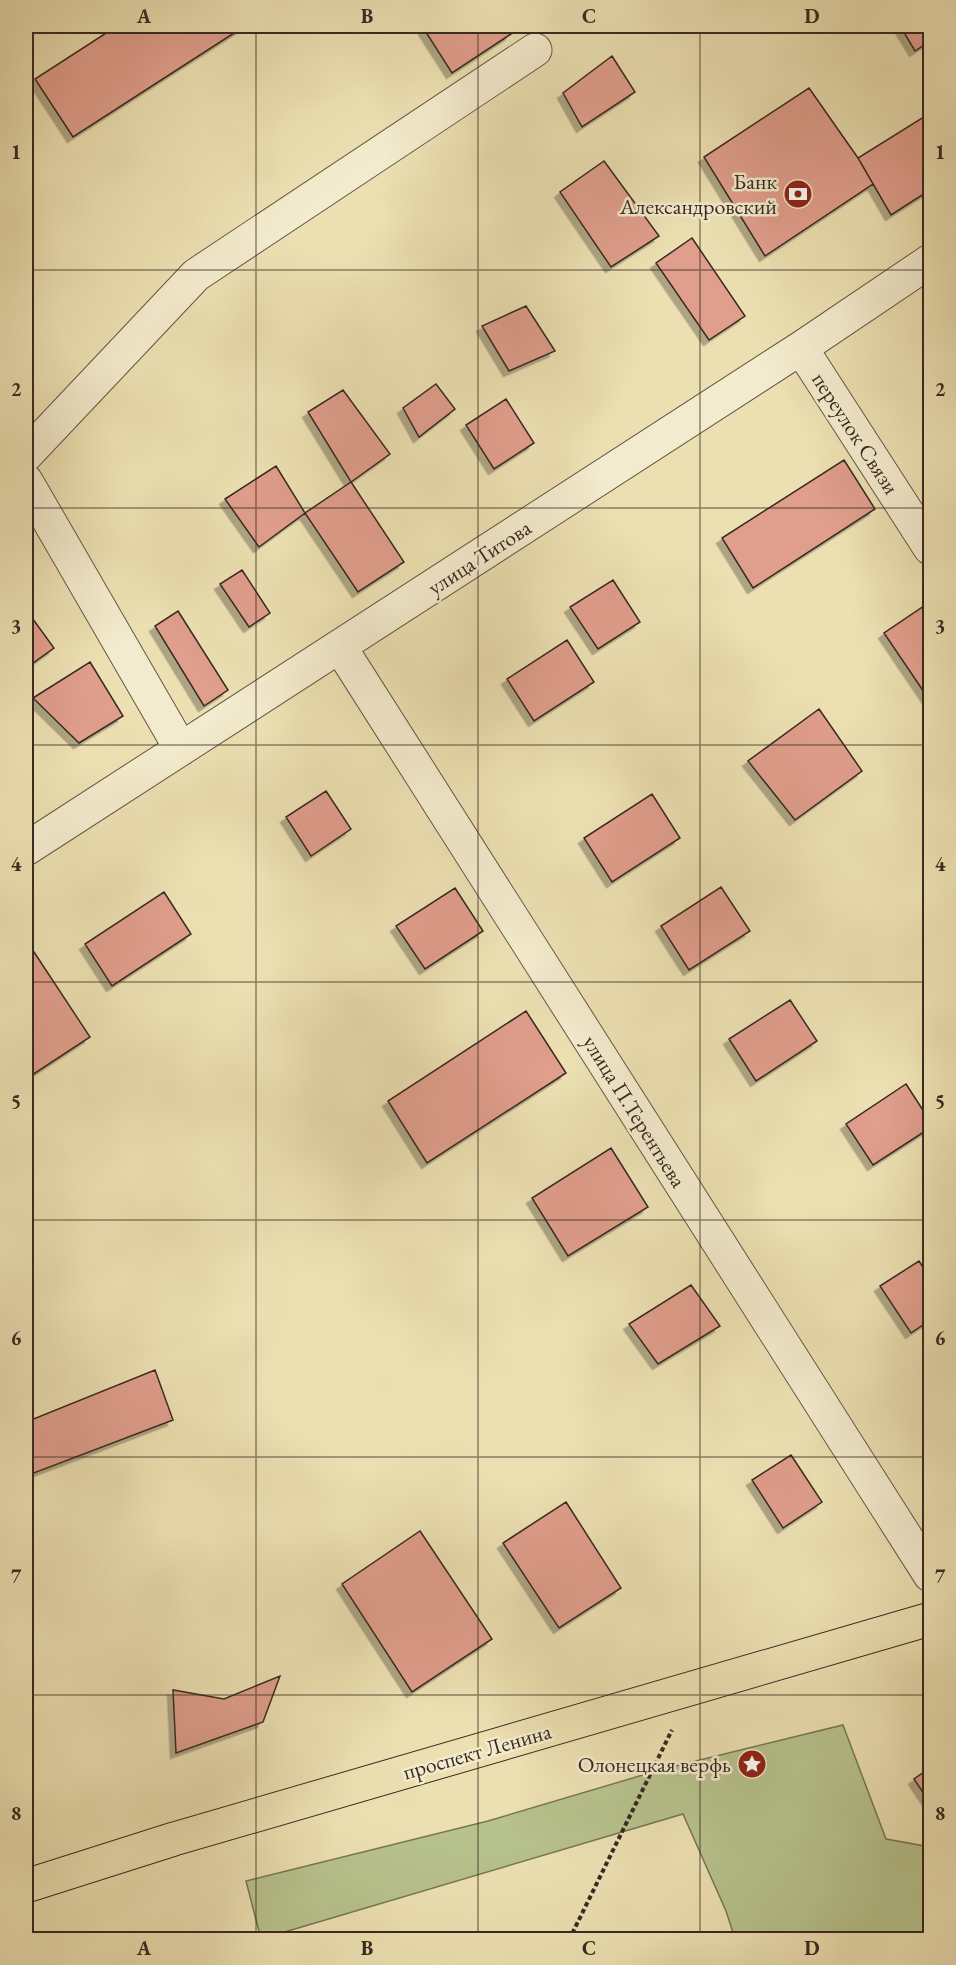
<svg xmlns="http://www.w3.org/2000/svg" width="956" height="1965" viewBox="0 0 956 1965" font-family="'EB Garamond',serif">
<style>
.green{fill:#b7c28d;stroke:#787657;stroke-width:1.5}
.building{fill:#e09e8c;stroke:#392921;stroke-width:1.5;filter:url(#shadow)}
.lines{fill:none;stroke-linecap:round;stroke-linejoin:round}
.minor-casing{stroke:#665745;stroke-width:35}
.major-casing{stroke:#392921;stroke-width:35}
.path{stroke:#392921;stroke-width:4;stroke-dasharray:4.5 3;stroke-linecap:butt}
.minor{stroke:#f3ebcd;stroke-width:33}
.major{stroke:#ece0b2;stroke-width:33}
.grid{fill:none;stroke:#392921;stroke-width:1.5;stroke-opacity:0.55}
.labels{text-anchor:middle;stroke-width:5;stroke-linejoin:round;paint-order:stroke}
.poi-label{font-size:22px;fill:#392921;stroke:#f3ebcd;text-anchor:end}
.street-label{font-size:22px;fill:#392921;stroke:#f3ebcd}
.neatline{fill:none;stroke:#392921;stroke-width:2}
.grid-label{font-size:20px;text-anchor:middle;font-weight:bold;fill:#392921}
</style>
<defs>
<filter id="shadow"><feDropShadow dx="-5.5" dy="5.5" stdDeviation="0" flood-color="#0004"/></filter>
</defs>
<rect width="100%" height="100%" fill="#ece0b2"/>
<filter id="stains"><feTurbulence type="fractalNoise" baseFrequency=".00333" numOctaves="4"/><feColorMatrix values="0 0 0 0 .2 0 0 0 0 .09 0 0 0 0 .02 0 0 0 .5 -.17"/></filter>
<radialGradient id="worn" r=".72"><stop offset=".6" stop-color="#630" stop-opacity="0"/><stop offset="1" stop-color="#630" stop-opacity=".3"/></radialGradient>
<path class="green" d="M843 1725 886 1839 930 1847V1939H735L726 1911 683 1814 261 1939 246 1881 488 1821 663 1769Z"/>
<path class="building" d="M117 26H245L73 137 35 79Z
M422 26H505L511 34 452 73Z
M900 26H930V41L915 51Z
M612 56 635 92 582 127 563 93Z
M809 88 858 158 873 184 765 256 704 157Z
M930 113V190L891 215 858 158Z
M604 161 659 236 611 267 560 192Z
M692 238 745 316 709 340 656 263Z
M526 306 555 351 509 371 482 326Z
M436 384 455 409 419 437 403 408Z
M343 390 390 454 351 482 308 412Z
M506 399 534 443 494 469 466 425Z
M844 460 875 509 753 588 722 538Z
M276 466 305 513 259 547 225 499Z
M351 482 404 562 358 592 305 513Z
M242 570 270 613 249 627 220 584Z
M613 580 640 622 598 649 570 607Z
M930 602V696L928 698 884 633Z
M27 611 54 648 26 668V612Z
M178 611 228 690 204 706 155 626Z
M567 640 594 682 534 721 507 679Z
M90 662 123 716 79 743 33 698Z
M819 709 862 771 795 820 748 761Z
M326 791 351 829 311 856 286 817Z
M652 794 680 838 612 882 584 838Z
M721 887 750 931 689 970 661 926Z
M455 888 483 931 425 969 396 926Z
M164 892 191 934 112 986 85 944Z
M34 952 90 1037 26 1079V957Z
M790 1000 817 1041 756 1081 729 1039Z
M526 1011 566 1073 427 1163 388 1101Z
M906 1084 930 1121V1128L873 1165 846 1124Z
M611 1148 648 1207 568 1256 532 1198Z
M919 1261 930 1278V1320L911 1333 880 1286Z
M691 1285 720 1326 658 1364 629 1324Z
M155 1370 173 1420 26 1476V1422Z
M791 1455 822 1502 783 1528 752 1480Z
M566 1502 621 1588 559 1628 503 1543Z
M420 1531 492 1639 412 1692 342 1584Z
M280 1676 263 1722 176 1753 173 1690 224 1699Z
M930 1768V1803L914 1779Z"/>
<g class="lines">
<g class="minor-casing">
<path id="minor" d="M801 348 930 548
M26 455 196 275 535 50
M26 481 181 749
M340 647 930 1575
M26 849 801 348 930 261"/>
</g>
<g class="major-casing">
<path id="major" d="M26 1886 174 1839 930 1619"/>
</g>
<path class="path" d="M569 1940 672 1730"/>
<use href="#minor" class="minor"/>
<use href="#major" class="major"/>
</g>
<path class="grid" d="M256 26V1940M478 26V1940M700 26V1940M26 270H930M26 508H930M26 745H930M26 982H930M26 1220H930M26 1457H930M26 1695H930"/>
<defs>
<g id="bank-disc" transform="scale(1.5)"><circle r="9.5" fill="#8f2418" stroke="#f3ebcd"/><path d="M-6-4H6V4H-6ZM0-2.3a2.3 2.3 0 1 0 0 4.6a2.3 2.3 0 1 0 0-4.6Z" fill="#fff"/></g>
<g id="sight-disc" transform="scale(1.5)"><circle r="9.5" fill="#8f2418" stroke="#f3ebcd"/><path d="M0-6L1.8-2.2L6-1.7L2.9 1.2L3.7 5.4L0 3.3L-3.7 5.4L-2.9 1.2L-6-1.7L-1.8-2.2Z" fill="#fff"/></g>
</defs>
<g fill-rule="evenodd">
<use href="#bank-disc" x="798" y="194"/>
<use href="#sight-disc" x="752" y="1764"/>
</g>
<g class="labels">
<g class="poi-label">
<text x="777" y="189">Банк<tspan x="777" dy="25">Александровский</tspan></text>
<text x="731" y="1772">Олонецкая верфь</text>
</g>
<g class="street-label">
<text transform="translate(856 433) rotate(57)" y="8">переулок Связи</text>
<text transform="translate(479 557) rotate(-33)" y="8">улица Титова</text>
<text transform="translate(635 1111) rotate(58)" y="8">улица П.Терентьева</text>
<text transform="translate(477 1751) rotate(-16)" y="8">проспект Ленина</text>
</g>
</g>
<rect width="956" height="1965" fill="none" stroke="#ece0b2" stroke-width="66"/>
<rect x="33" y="33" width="890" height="1899" class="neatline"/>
<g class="grid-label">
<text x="144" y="23">A</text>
<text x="367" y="23">B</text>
<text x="589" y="23">C</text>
<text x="812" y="23">D</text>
<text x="16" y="159">1</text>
<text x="940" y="159">1</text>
<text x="16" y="396">2</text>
<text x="940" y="396">2</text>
<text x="16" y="633">3</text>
<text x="940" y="633">3</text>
<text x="16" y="871">4</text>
<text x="940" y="871">4</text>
<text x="16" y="1108">5</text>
<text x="940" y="1108">5</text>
<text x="16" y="1345">6</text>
<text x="940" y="1345">6</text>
<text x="16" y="1583">7</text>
<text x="940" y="1583">7</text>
<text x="16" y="1820">8</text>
<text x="940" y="1820">8</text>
<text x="144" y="1955">A</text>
<text x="367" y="1955">B</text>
<text x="589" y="1955">C</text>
<text x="812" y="1955">D</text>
</g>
<rect width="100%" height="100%" filter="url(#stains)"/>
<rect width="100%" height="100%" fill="url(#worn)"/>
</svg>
